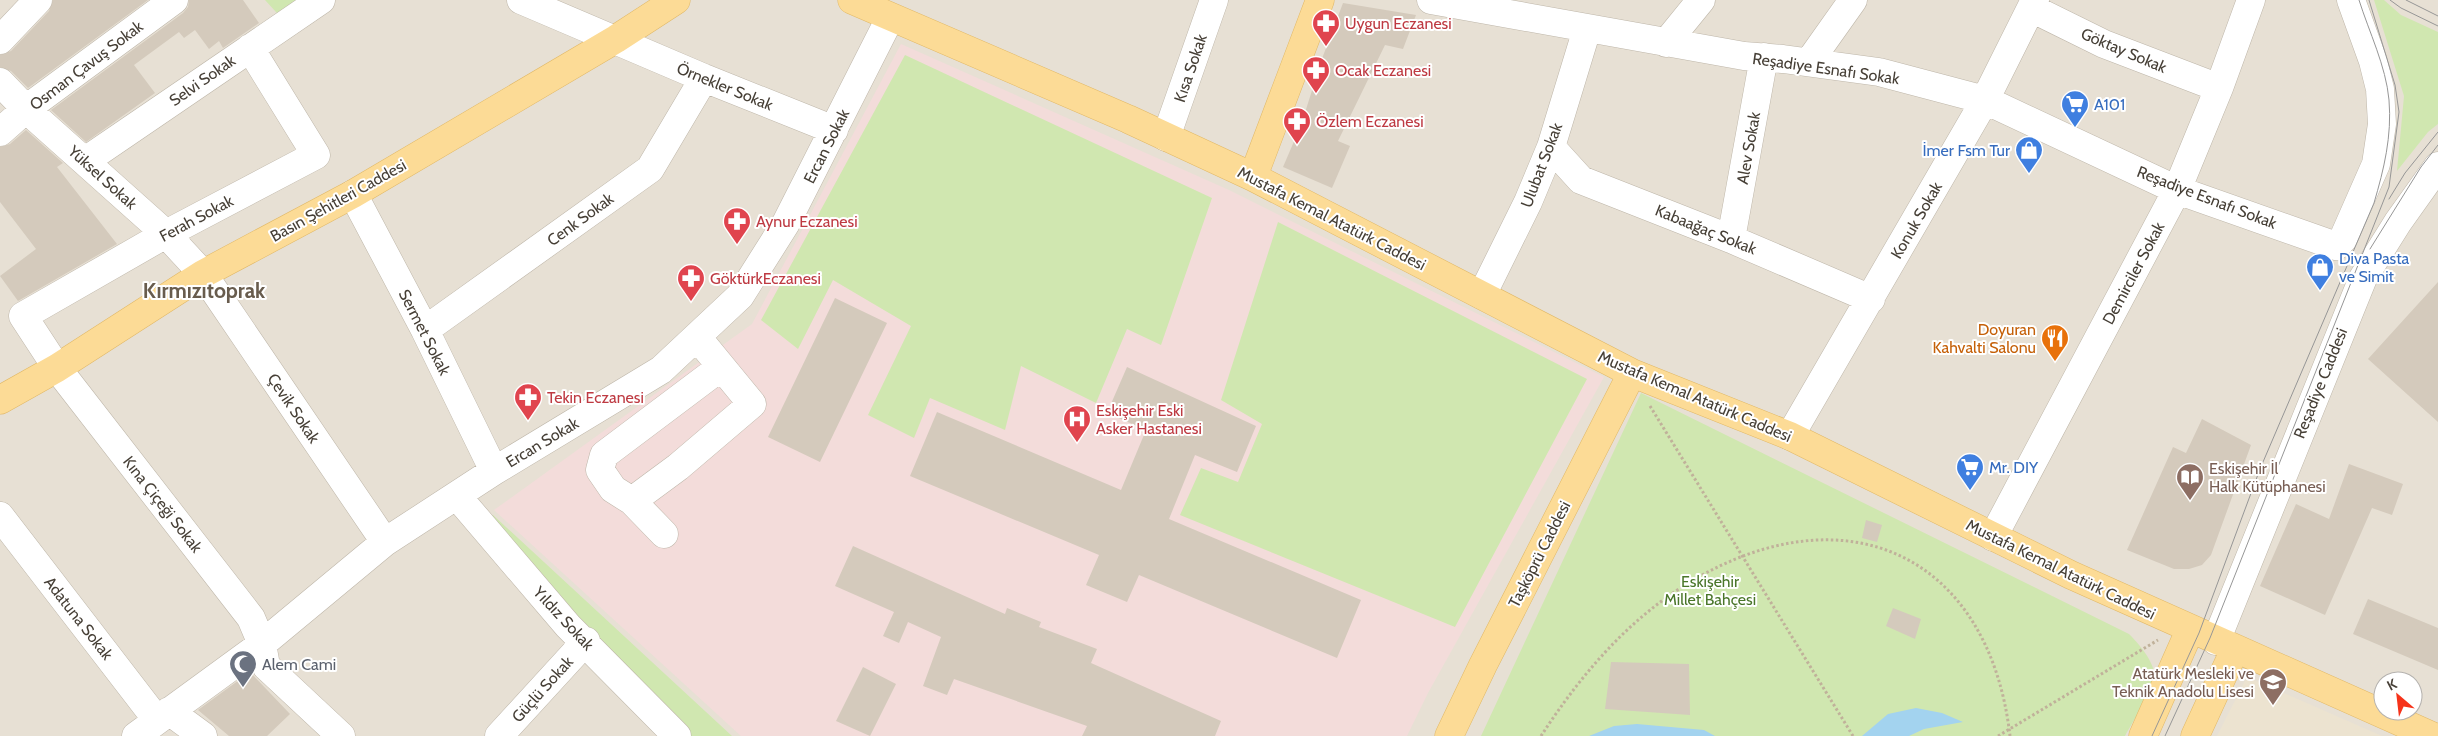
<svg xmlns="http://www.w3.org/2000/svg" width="2438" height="736" viewBox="0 0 2438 736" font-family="Cabin,sans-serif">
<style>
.residential{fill:#e7e0d4;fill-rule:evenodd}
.education{fill:#ece3d0}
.medical{fill:#f3dcda}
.green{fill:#d0e7b0}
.water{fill:#a3d3ef}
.building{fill:#d4cabc}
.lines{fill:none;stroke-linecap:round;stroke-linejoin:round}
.minor-casing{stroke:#beb6a9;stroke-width:29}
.major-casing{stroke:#e1b866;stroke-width:29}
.path{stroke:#c0b19a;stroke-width:3;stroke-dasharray:2.5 2.5;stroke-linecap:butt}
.minor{stroke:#fff;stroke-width:28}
.major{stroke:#fcdb96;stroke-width:28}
.tram{stroke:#969696;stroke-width:1}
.labels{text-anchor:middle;stroke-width:4;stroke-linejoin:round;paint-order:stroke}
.health-label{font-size:16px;fill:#be3a42;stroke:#fff;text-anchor:start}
.street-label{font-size:16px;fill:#463f36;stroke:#fff}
.shop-label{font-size:16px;fill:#366cbe;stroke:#fff;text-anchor:start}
.food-label{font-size:16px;fill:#c56008;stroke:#fff;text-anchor:end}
.education-label{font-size:16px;fill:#785e54;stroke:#fff;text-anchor:start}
.park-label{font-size:16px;fill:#4a762a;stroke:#fff}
.worship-label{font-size:16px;fill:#5b616d;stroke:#fff;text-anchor:start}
.district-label{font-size:21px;font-weight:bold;fill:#685c4d;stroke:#fff}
</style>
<rect width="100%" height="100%" fill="#f3efe6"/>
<path class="residential" d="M0 0H2438V736H0ZM2383 681H2413V711H2383Z"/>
<path class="education" d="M2247 677 2382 736H2217Z"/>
<path class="medical" d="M901 44 1229 190 1604 377 1428 693 1407 736H741L494 510 752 324Z"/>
<path class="green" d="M265 0H320L286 23Z
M2374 0H2384L2401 15 2438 32V124L2428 132 2397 171 2404 96Z
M905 55 1212 198 1161 345 1127 329 1096 403 1021 366 1005 430 930 398 914 438 868 415 911 326 833 280 798 349 761 320Z
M1278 222 1587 379 1455 627 1180 515 1201 468 1238 482 1262 424 1221 400Z
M1641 393 2129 634C2139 644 2158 665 2154 681 2150 696 2133 721 2125 736H1481Z
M493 515 732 736H691L487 520Z"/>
<path class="water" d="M1916 708 1942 713 1963 722 1924 729 1909 736H1862L1888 714Z
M1637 724 1704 730 1715 736H1589L1614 726Z"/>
<path class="building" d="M53 0H148L28 88 11 71 0 67V55L11 51 49 11Z
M189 0H243L259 23 223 48 219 41 209 49 195 30 184 38 179 32 134 65 155 93 86 142 51 110 183 13 188 7Z
M1343 3 1416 15 1403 49 1385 45 1338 141 1350 146 1332 188 1283 167 1301 125 1323 56Z
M26 130 63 163 57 167 117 244 18 301 0 276 36 249 0 202V147L10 144Z
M2438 282V422L2368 359Z
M835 298 887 323 820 462 768 437Z
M1127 367 1256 426 1237 472 1195 455 1169 519 1361 600 1337 658 1139 575 1127 602 1086 585 1099 555 910 476 937 412 1121 490 1146 430 1107 413Z
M2202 419 2251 445 2211 555 2202 565 2189 569H2174L2127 550 2173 447 2186 453Z
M2349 464 2403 484 2392 515 2372 508 2325 615 2260 586 2296 504 2329 519Z
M1866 520 1882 525 1877 542 1862 538Z
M853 546 1005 614 1007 608 1041 622 1039 627 1097 649 1091 663 1221 721 1215 736H1082L1087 726 954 679 947 695 923 686 941 637 908 622 899 643 883 636 894 612 835 586Z
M2368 599 2438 628V670L2353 634Z
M1893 608 1921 619 1915 639 1886 626Z
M1611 662 1689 664 1690 715 1605 709Z
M863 667 896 684 870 736 836 721Z
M250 672 290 714 267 736H229L198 710Z"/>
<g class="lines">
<g class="minor-casing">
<path id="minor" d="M521 0 704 78 834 130
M1431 0 1744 56 1783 59 1879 72 1985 100 2177 190 2336 246 2343 239 2376 164 2382 124 2380 89 2373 61 2351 0
M2031 8 2104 44 2219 88
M0 40 38 0
M1666 43 1701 0
M250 48 316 155 166 234 23 316 57 368 251 618 262 644 266 666 341 736
M1809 62 1853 0
M0 82 26 109 166 234 203 274 385 542
M0 132 26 109 174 0
M1166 137 1214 0
M1551 147 1581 180 1731 239 1871 299
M85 161 321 0
M353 194 425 330 494 471
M1731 239 1764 57
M1482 295 1528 202 1551 147 1587 29
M425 330 650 169 704 78
M1790 436 1985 100 2035 0
M457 496 568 626 677 736
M632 501 678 467 752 404 697 337
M0 516 157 720
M664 534 632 501 613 489 600 470 604 455 721 367
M1993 537 2177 190 2219 88 2251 0
M2216 641 2363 278 2398 222 2438 166
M169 711 203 736
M136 736 262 644 385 542 494 471 661 370 740 296 786 223 890 18
M499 736 586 641"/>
</g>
<g class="major-casing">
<path id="major" d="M852 0 1128 119 1253 177 1632 373 1790 436 2071 575 2432 736
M1253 177 1320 0
M0 400 57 368 203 274 353 194 616 39 676 0
M1449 736 1483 665 1632 373
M2143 736 2190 630
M2195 736 2235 649"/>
</g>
<path class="path" d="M1650 406 1853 736
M1541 736C1580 676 1627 620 1690 582 1845 489 1989 554 2010 736
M1998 736 2158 640"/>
<use href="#minor" class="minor"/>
<use href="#major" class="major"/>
<path class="tram" d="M2390 0 2401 8 2438 26
M2406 0 2438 16
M2389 199 2405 173 2438 132
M2370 249 2421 167 2438 145
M2152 736 2199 633 2260 469 2374 203C2384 169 2392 136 2389 100 2386 66 2369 32 2359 0
M2165 736 2210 638 2389 187 2399 112 2395 85 2369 0"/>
</g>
<defs>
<g id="pharmacy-pin" transform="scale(1.4375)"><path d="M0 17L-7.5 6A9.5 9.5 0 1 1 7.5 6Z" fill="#e0444e" stroke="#fff"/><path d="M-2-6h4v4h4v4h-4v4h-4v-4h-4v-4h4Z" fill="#fff"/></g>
<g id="supermarket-pin" transform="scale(1.4375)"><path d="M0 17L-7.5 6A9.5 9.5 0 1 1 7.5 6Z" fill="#3f7fe0" stroke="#fff"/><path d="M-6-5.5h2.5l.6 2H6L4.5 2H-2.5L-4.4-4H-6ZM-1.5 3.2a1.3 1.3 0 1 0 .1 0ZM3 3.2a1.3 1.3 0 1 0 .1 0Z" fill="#fff"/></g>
<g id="shop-pin" transform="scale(1.4375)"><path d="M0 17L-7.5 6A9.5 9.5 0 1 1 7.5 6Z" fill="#3f7fe0" stroke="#fff"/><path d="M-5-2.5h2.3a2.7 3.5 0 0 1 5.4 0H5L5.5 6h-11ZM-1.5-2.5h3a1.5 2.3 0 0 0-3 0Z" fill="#fff"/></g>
<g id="restaurant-pin" transform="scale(1.4375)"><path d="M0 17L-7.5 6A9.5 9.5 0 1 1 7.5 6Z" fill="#e8710a" stroke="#fff"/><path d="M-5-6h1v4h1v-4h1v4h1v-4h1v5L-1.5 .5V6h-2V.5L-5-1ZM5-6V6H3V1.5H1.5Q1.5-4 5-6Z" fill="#fff"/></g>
<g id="hospital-pin" transform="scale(1.4375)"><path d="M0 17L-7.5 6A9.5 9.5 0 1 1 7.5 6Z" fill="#e0444e" stroke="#fff"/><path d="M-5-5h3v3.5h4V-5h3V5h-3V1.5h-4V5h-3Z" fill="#fff"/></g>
<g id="library-pin" transform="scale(1.4375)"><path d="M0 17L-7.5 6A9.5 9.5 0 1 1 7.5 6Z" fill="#8d6e63" stroke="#fff"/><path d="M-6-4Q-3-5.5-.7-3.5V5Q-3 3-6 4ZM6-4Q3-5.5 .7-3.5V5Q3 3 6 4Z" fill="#fff"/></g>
<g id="mosque-pin" transform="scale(1.4375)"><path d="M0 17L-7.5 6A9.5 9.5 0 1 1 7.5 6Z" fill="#6b7280" stroke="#fff"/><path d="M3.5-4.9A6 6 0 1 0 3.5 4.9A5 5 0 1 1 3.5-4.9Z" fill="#fff"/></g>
<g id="school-pin" transform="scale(1.4375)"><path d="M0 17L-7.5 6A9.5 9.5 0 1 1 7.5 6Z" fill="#8d6e63" stroke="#fff"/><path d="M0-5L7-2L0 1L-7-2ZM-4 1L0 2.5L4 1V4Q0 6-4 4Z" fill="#fff"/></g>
</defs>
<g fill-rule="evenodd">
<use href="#pharmacy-pin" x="1326" y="23"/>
<use href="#pharmacy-pin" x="1316" y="70"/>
<use href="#supermarket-pin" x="2075" y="104"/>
<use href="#pharmacy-pin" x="1297" y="121"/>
<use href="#shop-pin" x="2029" y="150"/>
<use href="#pharmacy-pin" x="737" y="221"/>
<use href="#shop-pin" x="2320" y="267"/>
<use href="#pharmacy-pin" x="691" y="278"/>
<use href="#restaurant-pin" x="2055" y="338"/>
<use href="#pharmacy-pin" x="528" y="397"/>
<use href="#hospital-pin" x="1077" y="419"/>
<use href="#supermarket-pin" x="1970" y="467"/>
<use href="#library-pin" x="2190" y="477"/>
<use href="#mosque-pin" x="243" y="664"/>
<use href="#school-pin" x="2273" y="682"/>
</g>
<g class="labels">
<g class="health-label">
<text x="1345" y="29">Uygun Eczanesi</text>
<text x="1335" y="76">Ocak Eczanesi</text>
<text x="1316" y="127">Özlem Eczanesi</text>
<text x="756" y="227">Aynur Eczanesi</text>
<text x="710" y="284">GöktürkEczanesi</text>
<text x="547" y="403">Tekin Eczanesi</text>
<text x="1096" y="416">Eskişehir Eski<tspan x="1096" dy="18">Asker Hastanesi</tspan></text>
</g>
<g class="street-label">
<text transform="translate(2124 50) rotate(23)" y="6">Göktay Sokak</text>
<text transform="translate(86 65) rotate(-37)" y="6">Osman Çavuş Sokak</text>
<text transform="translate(1190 68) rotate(-71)" y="6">Kısa Sokak</text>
<text transform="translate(1826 68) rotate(8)" y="6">Reşadiye Esnafı Sokak</text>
<text transform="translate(202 80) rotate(-35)" y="6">Selvi Sokak</text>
<text transform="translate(725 86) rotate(22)" y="6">Örnekler Sokak</text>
<text transform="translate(826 146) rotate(-63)" y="6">Ercan Sokak</text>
<text transform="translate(1748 148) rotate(-80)" y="6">Alev Sokak</text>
<text transform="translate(1541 165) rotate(-69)" y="6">Ulubat Sokak</text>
<text transform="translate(103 177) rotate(42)" y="6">Yüksel Sokak</text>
<text transform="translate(2207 197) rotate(21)" y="6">Reşadiye Esnafı Sokak</text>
<text transform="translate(338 200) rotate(-29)" y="6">Basın Şehitleri Caddesi</text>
<text transform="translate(196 218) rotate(-28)" y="6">Ferah Sokak</text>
<text transform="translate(1332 218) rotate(27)" y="6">Mustafa Kemal Atatürk Caddesi</text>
<text transform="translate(580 219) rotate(-36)" y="6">Cenk Sokak</text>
<text transform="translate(1916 220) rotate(-60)" y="6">Konuk Sokak</text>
<text transform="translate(1706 229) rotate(22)" y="6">Kabaağaç Sokak</text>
<text transform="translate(2133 273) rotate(-62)" y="6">Demirciler Sokak</text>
<text transform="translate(425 332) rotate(63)" y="6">Sermet Sokak</text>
<text transform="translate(2320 383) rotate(-68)" y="6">Reşadiye Caddesi</text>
<text transform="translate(1695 396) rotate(23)" y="6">Mustafa Kemal Atatürk Caddesi</text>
<text transform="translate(294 408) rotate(56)" y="6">Çevik Sokak</text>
<text transform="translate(542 442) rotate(-31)" y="6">Ercan Sokak</text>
<text transform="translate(163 504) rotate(52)" y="6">Kına Çiçeği Sokak</text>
<text transform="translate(1539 554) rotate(-63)" y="6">Taşköprü Caddesi</text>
<text transform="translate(2061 569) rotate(26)" y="6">Mustafa Kemal Atatürk Caddesi</text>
<text transform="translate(79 618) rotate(52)" y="6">Adatuna Sokak</text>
<text transform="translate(564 618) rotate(47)" y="6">Yıldız Sokak</text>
<text transform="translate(542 689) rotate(-48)" y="6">Güçlü Sokak</text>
</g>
<g class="shop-label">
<text x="2094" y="110">A101</text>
<text x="2010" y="156" text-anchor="end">İmer Fsm Tur</text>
<text x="2339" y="264">Diva Pasta<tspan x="2339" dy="18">ve Simit</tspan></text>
<text x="1989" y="473">Mr. DIY</text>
</g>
<g class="food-label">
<text x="2036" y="335">Doyuran<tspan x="2036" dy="18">Kahvalti Salonu</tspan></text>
</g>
<g class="education-label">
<text x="2209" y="474">Eskişehir İl<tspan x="2209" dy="18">Halk Kütüphanesi</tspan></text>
<text x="2254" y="679" text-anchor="end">Atatürk Mesleki ve<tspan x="2254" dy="18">Teknik Anadolu Lisesi</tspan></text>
</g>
<g class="park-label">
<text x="1710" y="587">Eskişehir<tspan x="1710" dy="18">Millet Bahçesi</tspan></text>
</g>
<g class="worship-label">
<text x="262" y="670">Alem Cami</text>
</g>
<g class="district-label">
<text x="204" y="298">Kırmızıtoprak</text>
</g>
</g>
<g transform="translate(2398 696) rotate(332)"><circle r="24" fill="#ffffff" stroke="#b5b2af"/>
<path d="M0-4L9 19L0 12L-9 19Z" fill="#f6331a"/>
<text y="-8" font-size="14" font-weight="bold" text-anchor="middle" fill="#463f36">K</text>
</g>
</svg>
